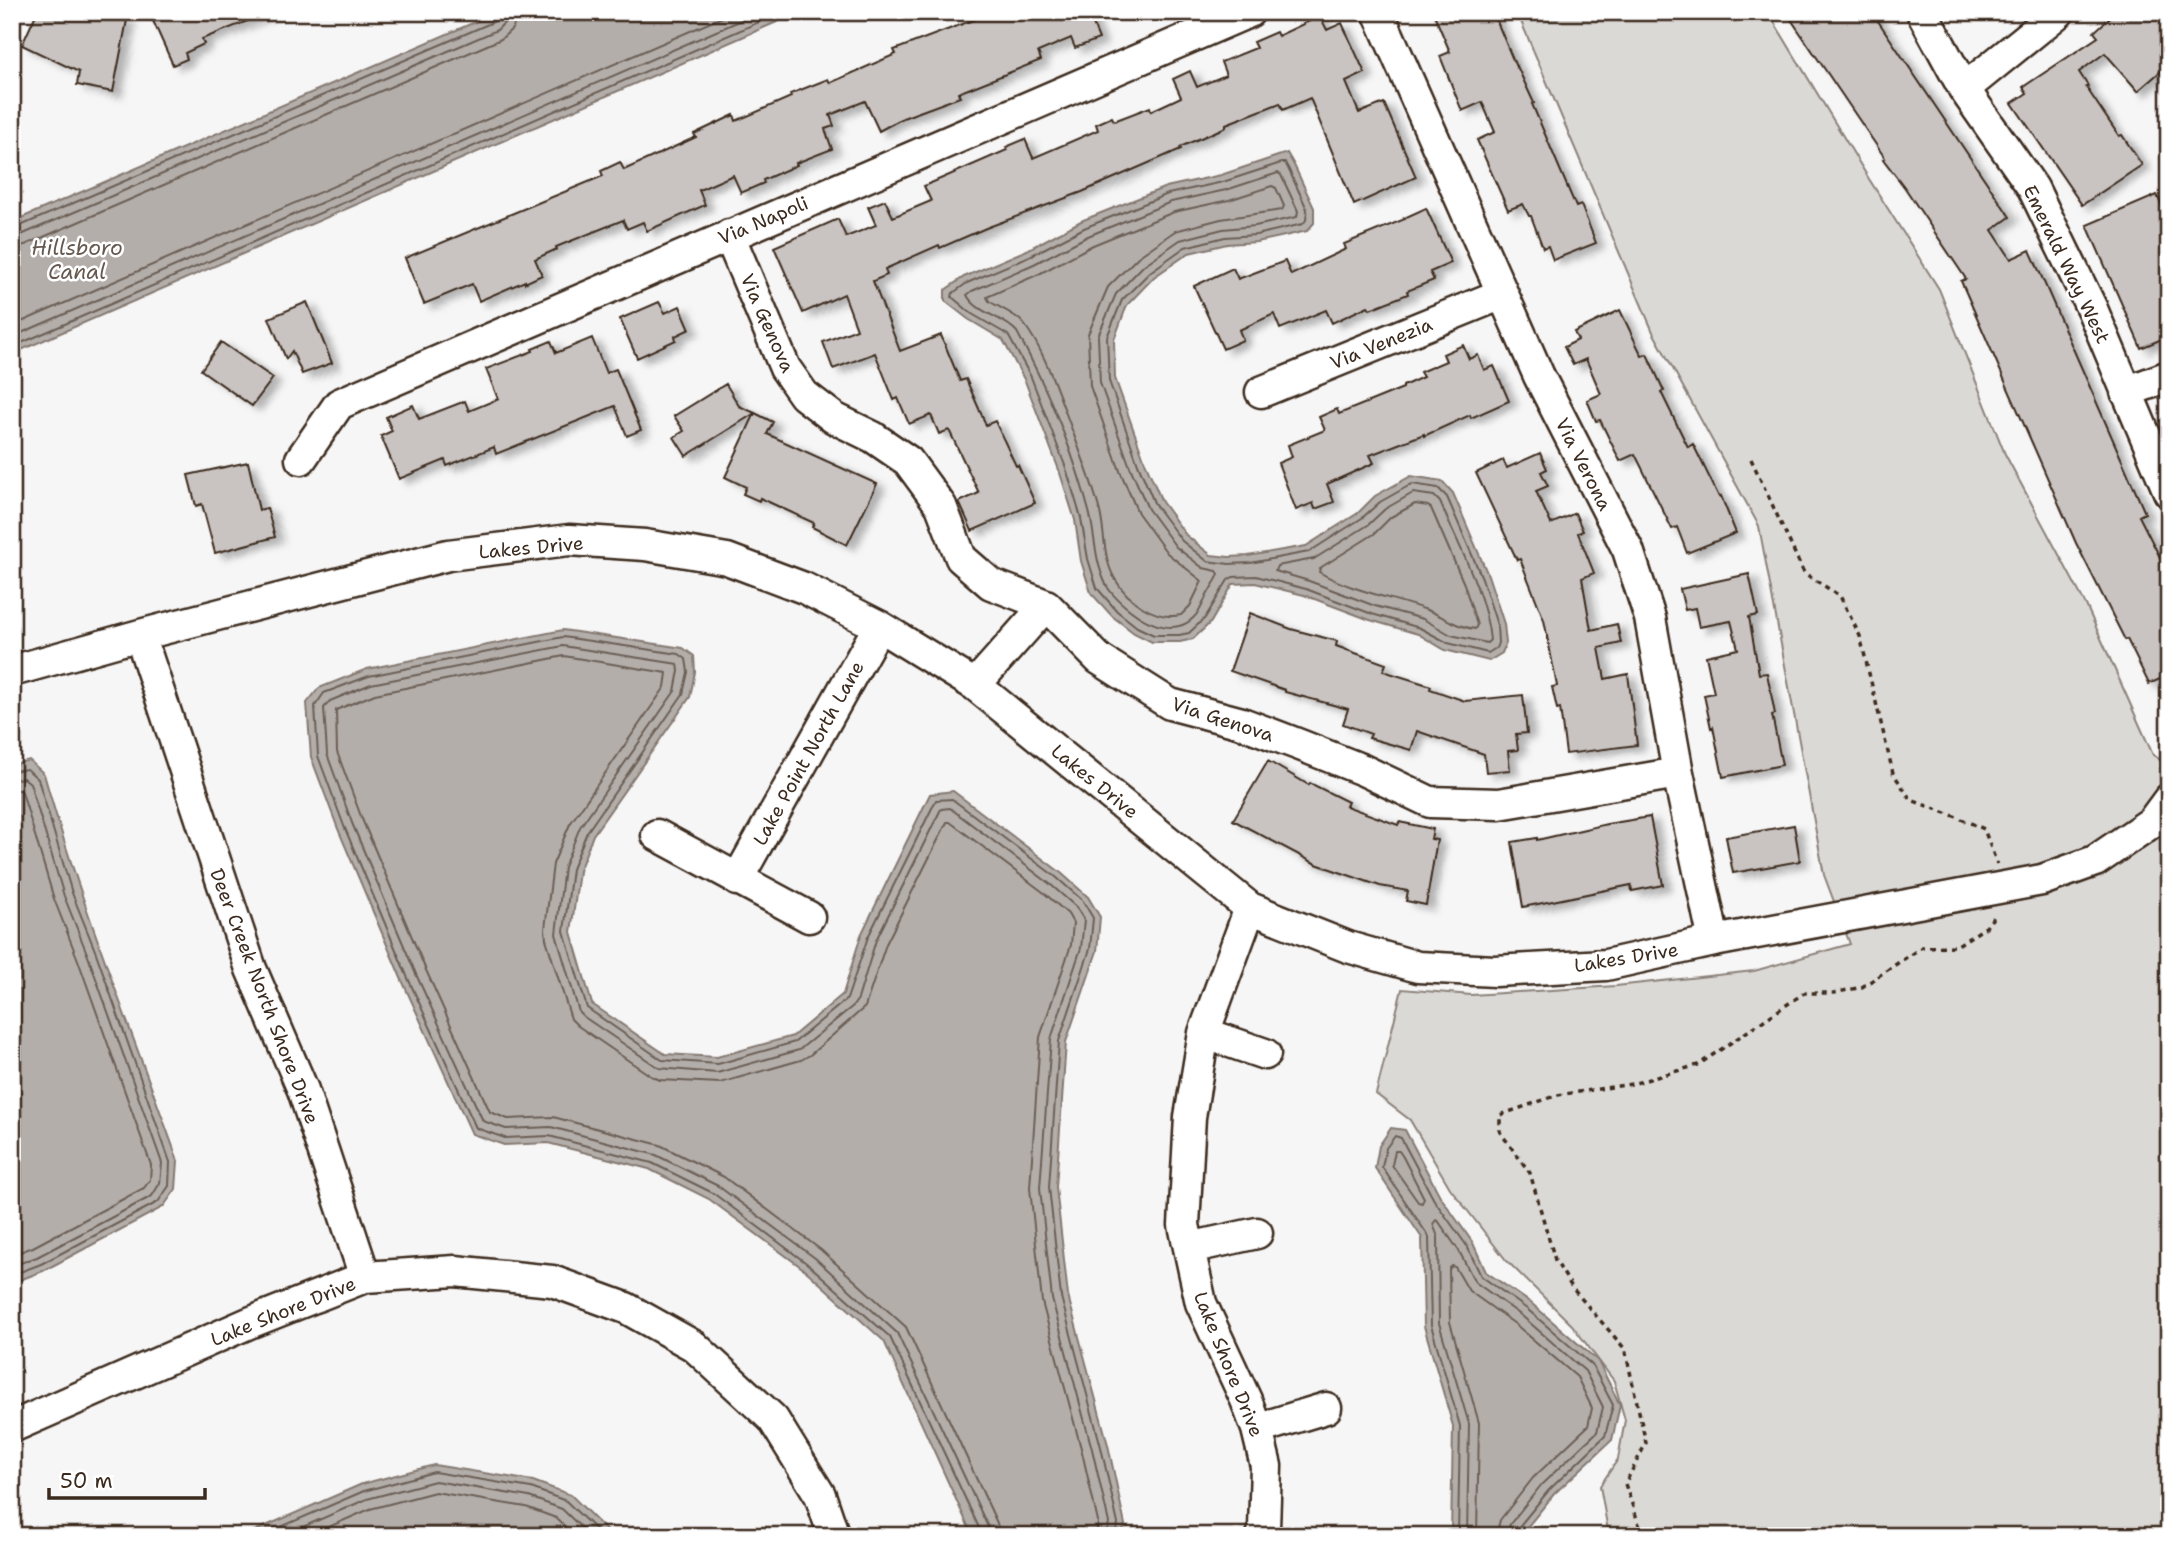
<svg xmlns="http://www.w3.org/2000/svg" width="2181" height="1548" viewBox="0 0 2181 1548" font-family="'Shantell Sans',sans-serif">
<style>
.green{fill:#dbd9d6;stroke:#8b827a;stroke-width:2}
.water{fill:#b4aeaa;stroke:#847972;stroke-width:2}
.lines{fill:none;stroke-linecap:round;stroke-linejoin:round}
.shore{stroke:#6b5f56;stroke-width:2}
.building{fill:#c9c3c1;stroke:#3b2a1e;stroke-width:2;filter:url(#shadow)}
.minor-casing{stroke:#3b2a1e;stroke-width:35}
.path{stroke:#3b2a1e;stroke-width:3.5;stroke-dasharray:5 5;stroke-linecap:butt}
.minor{stroke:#fff;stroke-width:30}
.labels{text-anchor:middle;stroke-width:5;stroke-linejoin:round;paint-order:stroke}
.street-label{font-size:19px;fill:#3b2a1e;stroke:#fff}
.water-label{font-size:21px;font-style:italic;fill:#65584f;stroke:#fff}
</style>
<defs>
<filter id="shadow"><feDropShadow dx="8" dy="4.5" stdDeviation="3.5" flood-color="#0004"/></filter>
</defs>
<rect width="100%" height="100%" fill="#f7f6f6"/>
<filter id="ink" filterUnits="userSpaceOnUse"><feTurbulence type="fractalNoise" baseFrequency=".0143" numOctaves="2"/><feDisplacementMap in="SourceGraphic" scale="14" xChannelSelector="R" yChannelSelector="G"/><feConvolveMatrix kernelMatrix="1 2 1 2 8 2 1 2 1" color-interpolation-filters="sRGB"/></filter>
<g filter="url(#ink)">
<path class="green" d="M1517 12H1768L1869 179 1939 289 2005 454 2086 605 2153 755 2169 765V1536H1609L1600 1486 1618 1459 1625 1420 1614 1381 1572 1325 1506 1260 1450 1188 1410 1120 1376 1094 1402 989 1471 995 1616 986 1754 971 1850 944 1824 875 1759 526 1653 332Z"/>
<path class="water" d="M498 12H800L12 354V222Z
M1287 153 1294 165 1314 208V223L1307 231 1257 242 1227 244 1189 253 1154 277 1127 305 1114 340 1115 378 1145 462 1162 502 1186 535 1211 555 1229 557 1248 556 1306 546 1358 513 1375 496 1411 476 1442 481 1453 493 1488 575 1504 624 1506 643 1502 653 1489 661 1445 650 1418 634 1370 620 1304 595 1255 583 1233 584 1211 622 1193 639 1180 642H1152L1134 633 1112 616 1091 593 1081 561 1075 520 1059 470 1025 381 1003 340 968 319 945 301V290L964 277 1027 250 1081 221 1166 187 1221 175Z
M563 630 683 648 694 656 695 672 690 697 593 835 579 871 571 932 592 1004 665 1054 717 1057 793 1036 843 994 861 935 930 794 953 791 1060 872 1088 897 1100 917 1097 951 1066 1042 1056 1187 1068 1296 1108 1445 1125 1525 1121 1536H975L969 1528 884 1341 805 1270 709 1199 649 1169 548 1143 504 1145 472 1134 401 978 338 829 311 757 307 703 319 688 367 669Z
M29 760 44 774C81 905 132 1032 178 1161L176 1189 163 1207 43 1271 12 1283V765Z
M1391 1128 1405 1130 1440 1196 1473 1243 1486 1272 1531 1303 1598 1361 1620 1405 1612 1440 1554 1494 1520 1536H1451L1453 1426 1424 1326 1422 1238 1375 1168 1379 1146Z
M434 1465 533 1481 571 1495 612 1536H243L362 1484Z"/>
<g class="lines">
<path class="shore" d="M1281 163H1285L1288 168 1307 209 1306 220 1303 224 1256 235 1225 237 1185 247 1150 272 1122 300 1107 337 1109 381 1138 464 1155 505 1182 541 1207 561 1229 564 1250 563 1309 552 1362 518 1380 502 1412 484 1438 488 1447 497 1482 578 1497 625 1498 643 1496 648 1488 653 1448 643 1420 628 1372 614 1306 589 1256 576 1233 577 1228 580 1205 618 1189 633 1179 635H1154L1137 627 1117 611 1097 588 1088 559 1081 518 1066 468 1031 377 1008 335 972 314 952 297 953 293 967 283 1030 256 1084 228 1168 194 1223 182Z
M1278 173 1281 175 1298 211 1297 217 1255 226 1223 229 1180 240 1144 265 1116 294 1098 336 1100 383 1130 467 1148 509 1176 547 1203 568 1217 571 1219 574C1217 580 1212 586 1209 592 1205 598 1203 605 1199 611 1181 638 1150 626 1130 610 1121 603 1109 593 1105 582 1095 561 1095 537 1090 515 1074 453 1047 388 1017 332 1004 317 976 313 967 295L972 291 1034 264 1088 236 1171 202 1226 190Z
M1272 186 1276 188 1284 206 1282 210 1221 219 1175 231 1138 257 1108 287 1088 334 1090 386 1120 471 1138 513 1167 553 1202 581 1190 606 1181 615C1155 621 1128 601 1115 579 1103 559 1105 533 1100 512 1091 477 1077 444 1065 411 1054 382 1043 349 1024 324 1016 314 1000 308 989 301L987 297 1039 274 1093 245 1174 212 1229 200Z
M12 228 18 227 493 22 497 18 498 12
M12 237 21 235 497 30 504 23 507 12
M12 247 25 245 501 39 513 28 517 12
M12 326 734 12
M12 337 760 12
M12 347 782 12
M1413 493 1434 496 1440 502C1458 544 1486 595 1490 640L1487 643 1451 635 1423 619 1375 606 1309 581 1275 571 1277 566 1314 559 1368 525 1385 509Z
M1415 504 1428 506 1431 508 1464 584 1477 625 1475 629C1455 627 1442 615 1424 609 1392 598 1347 589 1319 572L1320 568 1374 534 1391 517Z
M12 771 27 769 38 779 72 893 96 953 170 1162 169 1186 158 1202 41 1264 12 1275
M12 780 24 778 30 783 64 896 88 956 162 1163 160 1183 152 1196 37 1257 12 1266
M12 790H20L22 792 54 899 78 960 151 1165 150 1180 144 1188 33 1247 12 1255
M1395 1151H1399L1403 1157 1424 1198 1422 1203 1418 1202 1392 1165Z
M260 1536 364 1491 434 1472 531 1488 566 1501 602 1536
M282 1536 367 1499 435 1481 529 1497 562 1509 590 1536
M308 1536 370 1509 435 1492 526 1507 556 1518 575 1536
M980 1536V1530L890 1337 809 1265 713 1193 652 1163 549 1136 505 1138 476 1128 407 976 344 826 318 756 315 706 324 693 369 676 563 637 679 654 686 659 688 672 683 694 587 832 572 869 564 931 587 1008 662 1060 718 1064 795 1042 847 999 868 937 936 800 952 799 1056 877 1083 901 1093 918 1090 949 1059 1041 1049 1187 1061 1297 1101 1447 1118 1524 1115 1536
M989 1536 988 1527 897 1333 815 1258 718 1186 656 1155 551 1127 506 1129 483 1121 415 972 352 823 327 754 324 708 330 701 371 684 563 646 678 664 679 671 675 691 580 827 564 867 556 934 579 1012 584 1017 659 1068 717 1073 799 1050 853 1006 858 999 876 940 941 809 950 808 1050 884 1076 907 1084 920 1081 948 1051 1039 1040 1188 1052 1299 1092 1449 1109 1523 1106 1536
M1000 1536 997 1523 906 1327 821 1250 724 1177 660 1145 553 1117 508 1119 490 1112 425 968 362 819 337 752 336 710 375 694 564 656 667 673 665 687 570 824 553 864 545 929 546 939 571 1019 578 1026 651 1076 660 1080 720 1083 801 1060 810 1055 865 1007 886 944 947 822H950L1043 892 1068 914 1073 923 1071 945 1040 1037 1030 1188 1042 1302 1082 1452 1098 1522 1096 1536
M1458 1536 1460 1426 1431 1325 1429 1237 1382 1167 1386 1148 1395 1136 1401 1138 1434 1200 1467 1246 1481 1276 1527 1309 1592 1365 1613 1405 1605 1436 1549 1490 1517 1529 1516 1536
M1467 1536 1469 1424 1439 1323 1438 1237 1433 1224 1436 1220 1439 1222 1459 1251 1475 1282 1522 1316 1585 1371 1603 1407 1597 1432 1542 1484 1510 1524 1507 1536
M1477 1536 1479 1423 1450 1322 1449 1269 1452 1266 1455 1267 1469 1291 1515 1324 1577 1377 1592 1408 1588 1426 1533 1478 1500 1520 1496 1536"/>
</g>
<path class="building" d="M37 12H111L110 17 127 20 113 92 77 85 79 72 22 45Z
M149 12H268V13L202 39 204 44 185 53 187 59 173 65Z
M994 12H1088L1099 39 1075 48 1071 38 1038 52 1041 60 958 93 960 97 903 118 879 131 865 101 830 115 834 126 825 129 832 149 796 163 797 165 763 180 764 183 741 193 733 175 699 190 705 205 647 231 643 222 627 229 623 220 556 247 557 249 535 259 542 275 525 283V281L479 301 472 284 424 304 405 258 603 176 601 171 620 162 624 170 696 137 694 134 734 115 736 121 791 97 790 94 828 79 830 83 896 54 894 50Z
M1433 12H1493L1516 67 1517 66 1534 103 1532 104 1576 207 1581 205 1596 243 1553 260 1548 246 1543 248 1531 216H1529L1523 204 1508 210 1477 140 1495 132 1482 102 1462 111 1440 56 1450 52Z
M1786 12H1872L2010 217 1992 230 2011 259 2030 250 2145 513 2139 516 2169 575V675L2149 684 2127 639 2125 640 2076 543 1961 281 1966 279 1905 188 1883 159 1885 158Z
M2116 12H2169V64L2138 91 2105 53 2079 72 2088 86 2086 87 2119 136 2122 135 2142 165 2082 205 2012 103 2027 93 2023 87 2098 37 2094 32Z
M1320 16 1327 30 1342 23 1365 73 1346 82 1359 113 1384 103 1416 177 1354 205 1310 98 1283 110 1280 103 1226 124V127L1180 147 1181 149 1082 192 986 228 940 248 939 245 885 269 887 275 873 281 900 351 941 335 960 381 966 379 986 425 995 421 1016 466 1018 465 1035 503 972 531 959 502 979 493 949 430 939 434 931 415 909 424 898 398 894 400 875 353 833 369 823 342 857 329 844 294 803 313 774 247 838 219 846 237 876 225 868 207 885 200 893 217 931 201 924 186 1007 150 1006 147 1025 139 1033 158 1098 130 1096 124 1112 117 1114 121 1150 107 1151 111 1181 97 1173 79 1190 71 1197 87 1226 75 1221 62 1256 48 1253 42 1276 32 1278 36Z
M2157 195 2169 222V336L2141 348 2087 225Z
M1426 208 1451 263 1430 272 1434 280 1407 291 1408 294 1370 309 1368 306 1332 323 1326 310 1280 329 1274 314 1239 330 1243 340 1223 349 1194 286 1233 268 1238 279 1285 261 1291 275 1346 249 1344 244 1405 219 1404 218Z
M307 302 332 363 302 374 292 351 286 359 269 318Z
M659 302 665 313 680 306 690 329 675 336 676 340 637 358 620 319Z
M1620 310 1642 356 1647 354 1664 391 1661 392 1688 447 1693 444 1719 497 1721 496 1736 533 1687 553 1677 527 1672 529 1635 454 1620 461 1600 420 1596 421 1587 400 1601 394 1586 359 1573 365 1564 347 1578 340 1574 332Z
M592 338 606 373 616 369 641 430 627 436 615 406 496 454 494 447 447 466 445 460 399 479 381 436 392 431 386 417 413 405 419 419 465 401 469 411 498 399 486 369 533 351 532 349 551 341 556 353Z
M221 342 273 378 252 406 201 370Z
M1463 345 1469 359 1478 355 1484 370 1494 366 1509 401 1471 418 1470 415 1424 436V434L1370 455 1374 463 1327 484 1334 502 1315 509 1313 503 1296 510 1278 463 1292 457 1288 445 1325 430 1319 417 1337 409 1339 414 1403 388V386L1423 377 1420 372 1446 361 1443 354Z
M726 384 739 406 755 413 686 456 674 437 684 431 674 416Z
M755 413 773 422 767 434 877 484 847 545 812 527 814 523 760 498 759 501 743 494 746 487 725 477Z
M1540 453 1547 469 1541 472 1548 486 1536 491 1551 524 1575 513 1583 531 1578 533 1594 573 1582 578 1591 630 1617 624 1621 643 1599 648 1605 679 1628 674 1637 745 1566 754 1560 708 1557 709 1552 687 1557 686 1544 620 1520 559 1517 560 1476 473 1503 460 1507 468Z
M248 462 259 510 267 508 275 537 215 553 202 504 196 506 188 475Z
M1749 574 1758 615 1749 617 1759 674 1767 673 1775 714 1772 715 1782 765 1723 777 1713 727 1711 728 1704 695 1714 693 1706 656 1738 649 1731 621 1699 627 1695 608 1685 610 1680 589Z
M1250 613 1291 629 1337 641 1336 646 1386 664 1383 671 1431 686 1430 689 1465 701 1523 695 1527 733 1516 734 1518 750 1508 751 1510 770 1486 772 1484 754 1417 731 1411 750 1369 738 1371 734 1343 724 1348 709 1285 692V690L1230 671Z
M1268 761 1309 785 1310 783 1348 802 1346 806 1398 825 1399 822 1433 829 1431 839 1437 840 1426 905 1406 901 1408 891 1380 886 1316 864 1233 820Z
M1650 817 1663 885 1632 891 1631 885 1523 907 1512 842 1537 838V840L1607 824Z
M1794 825 1800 861 1733 873 1726 837Z"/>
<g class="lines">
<g class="minor-casing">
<path id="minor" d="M1378 12 1539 376 1628 550 1650 618 1678 773 1714 941
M1922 12 1964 89 2033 188 2092 309 2169 492
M1964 89 2059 12
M729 235 785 368 804 395 834 418 873 437 908 461 941 506 961 558 991 584 1046 605 1099 659 1170 704 1242 723 1300 745 1363 770 1430 802 1499 804 1678 773
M1261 392 1502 294
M2126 392 2169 376
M301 459 339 404 1249 12
M140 635 251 969 303 1090 365 1277
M12 671 140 635 448 555 569 540 645 545 727 559 804 588 879 626 975 685 1250 908 1348 947 1418 967 1495 971 1606 965 1714 941 2042 880 2095 861 2152 822 2169 799
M975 685 1046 605
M657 835 809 917
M737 880 879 626
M1250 908 1204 1033 1190 1117 1184 1225 1201 1303 1246 1400 1257 1429 1266 1466 1264 1529 1262 1536
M1204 1033 1265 1054
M1189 1248 1257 1233
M12 1427 249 1323 365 1277 455 1271 552 1281 626 1308 694 1346 773 1419 820 1495 834 1536
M1257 1429 1326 1408"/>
</g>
<path class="path" d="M1751 459 1804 573 1840 596 1860 636 1893 773 1911 800 1957 817 1984 829 1997 864
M1643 1536 1625 1484 1646 1443 1625 1349 1573 1289 1555 1260 1530 1173 1500 1132V1115L1558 1095 1632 1084 1698 1065 1804 993H1834L1862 987 1922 947 1956 946 1986 927 1995 915"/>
<use href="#minor" class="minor"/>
</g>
</g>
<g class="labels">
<g class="street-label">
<text transform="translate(763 220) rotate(-23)" y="7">Via Napoli</text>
<text transform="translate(2067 264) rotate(64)" y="7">Emerald Way West</text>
<text transform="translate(768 323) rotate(66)" y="7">Via Genova</text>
<text transform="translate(1381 343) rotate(-22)" y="7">Via Venezia</text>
<text transform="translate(1584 464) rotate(63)" y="7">Via Verona</text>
<text transform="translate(531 547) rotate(-5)" y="7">Lakes Drive</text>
<text transform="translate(1223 719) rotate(18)" y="7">Via Genova</text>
<text transform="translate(808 753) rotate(-61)" y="7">Lake Point North Lane</text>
<text transform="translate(1095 781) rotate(39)" y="7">Lakes Drive</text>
<text transform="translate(1626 957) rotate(-9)" y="7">Lakes Drive</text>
<text transform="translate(265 996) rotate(69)" y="7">Deer Creek North Shore Drive</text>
<text transform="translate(283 1311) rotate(-22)" y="7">Lake Shore Drive</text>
<text transform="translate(1229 1364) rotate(68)" y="7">Lake Shore Drive</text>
</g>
<g class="water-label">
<text x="77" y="255">Hillsboro<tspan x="77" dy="24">Canal</tspan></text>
</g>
</g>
<rect width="2181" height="1548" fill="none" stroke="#fff" stroke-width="42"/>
<rect x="21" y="21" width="2139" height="1506" fill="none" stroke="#3b2a1e" stroke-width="2.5" filter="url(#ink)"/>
<path d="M49 1488v10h156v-10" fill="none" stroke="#3b2a1e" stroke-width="3.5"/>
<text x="60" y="1488" font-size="21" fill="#3b2a1e" stroke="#ffffff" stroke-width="5" paint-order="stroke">50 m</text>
</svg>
